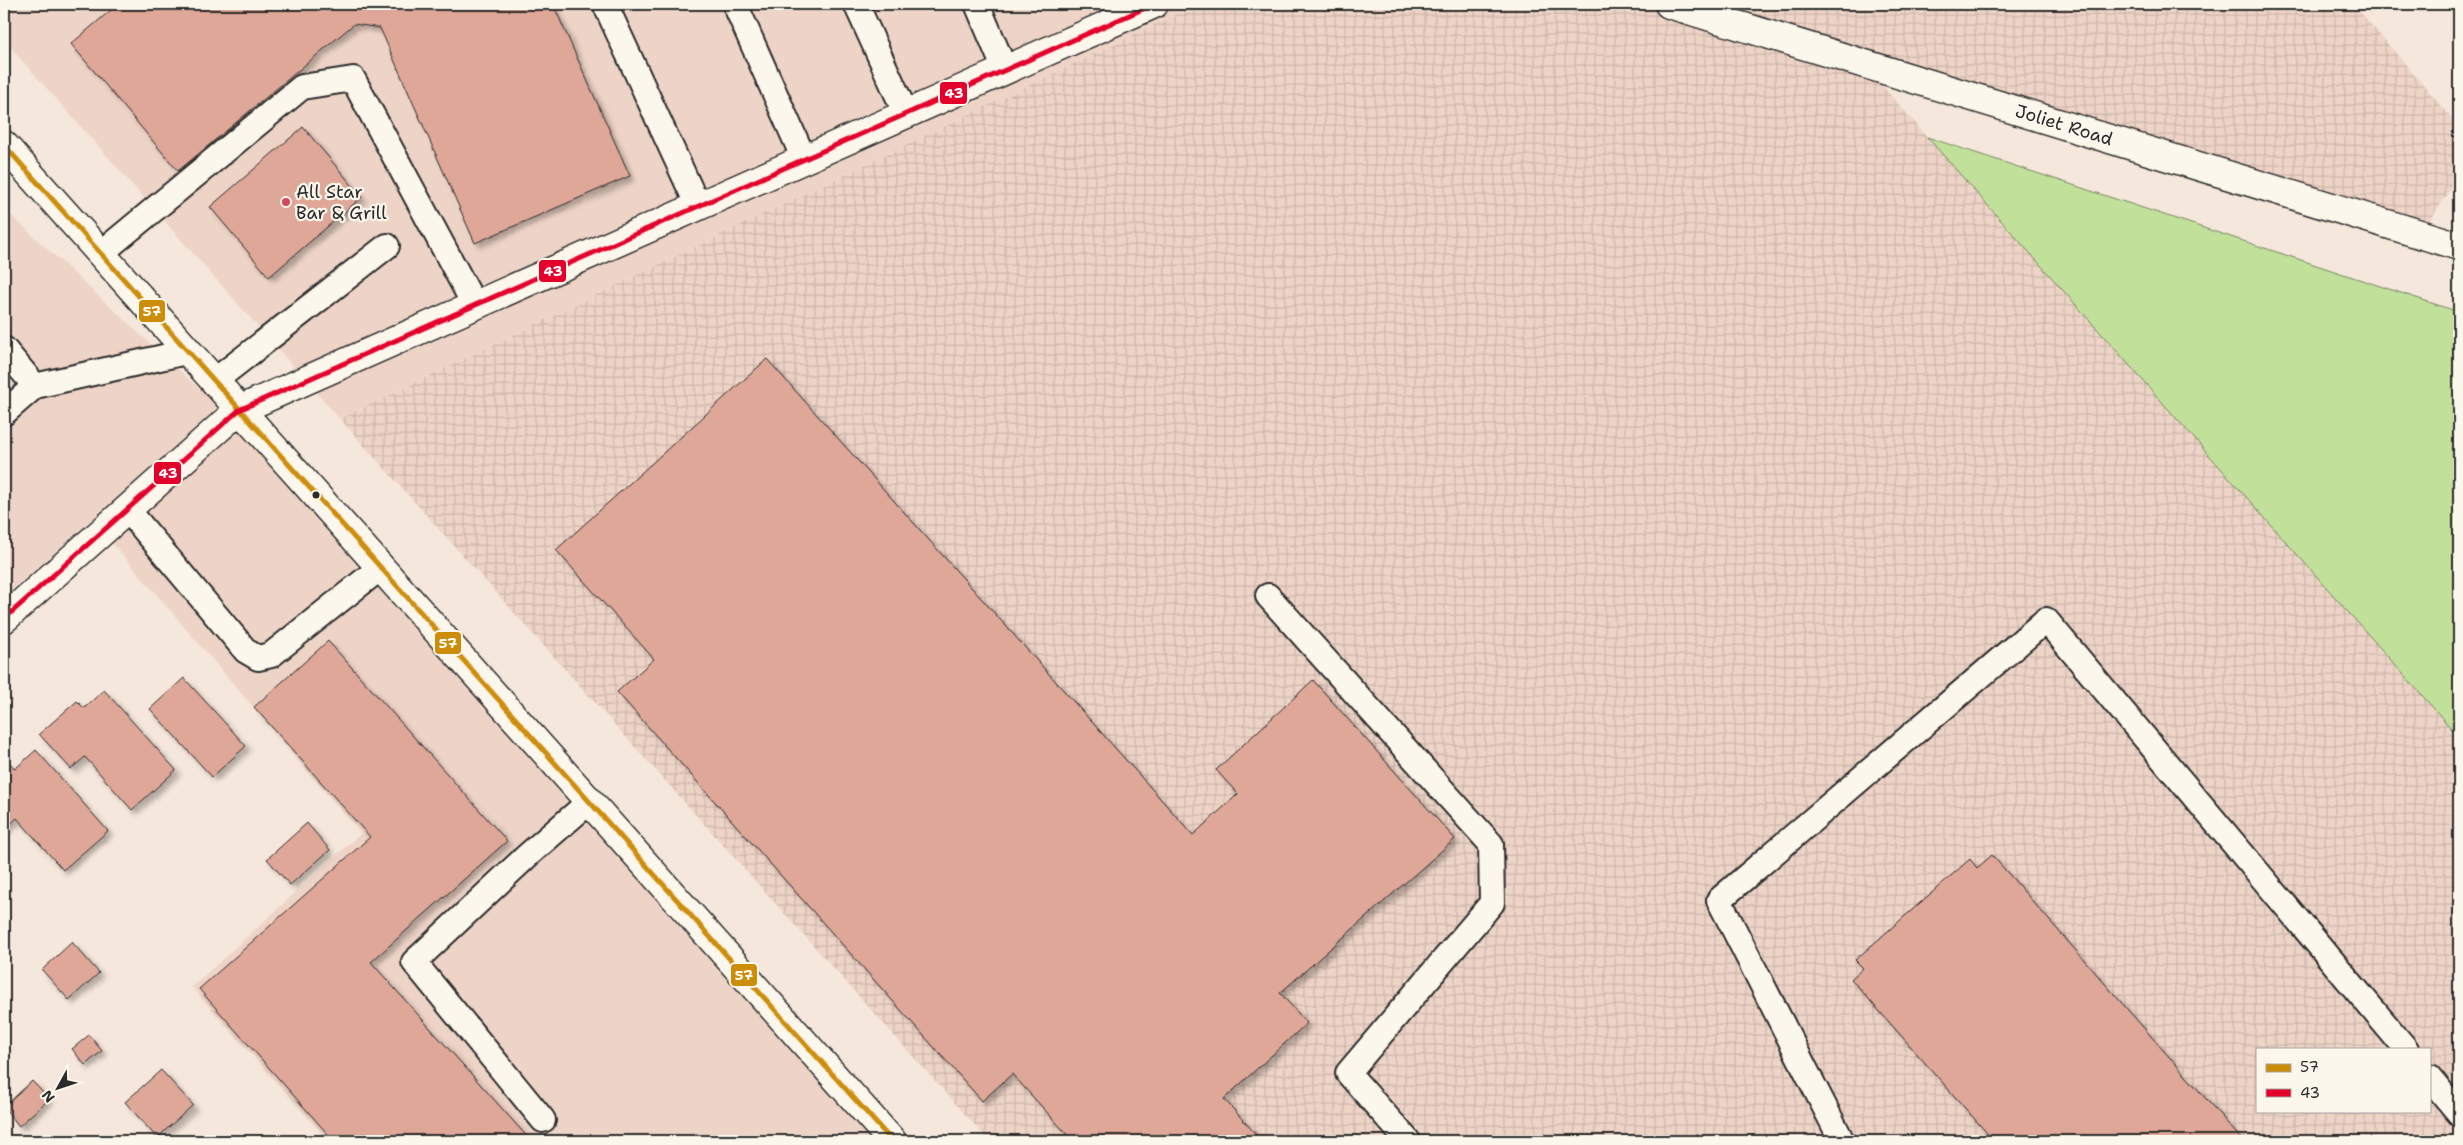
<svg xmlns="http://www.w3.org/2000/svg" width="2463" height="1145" viewBox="0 0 2463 1145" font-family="'Shantell Sans',sans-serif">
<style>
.built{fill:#eed4c7}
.industrial{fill:url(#industrial-grid);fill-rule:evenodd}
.grass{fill:#c1e19a;stroke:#768662}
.building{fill:#dfa798;stroke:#2b2b2b;filter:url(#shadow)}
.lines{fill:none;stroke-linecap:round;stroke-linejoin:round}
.lane-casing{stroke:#2b2b2b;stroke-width:28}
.street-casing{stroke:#2b2b2b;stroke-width:31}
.secondary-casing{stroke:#2b2b2b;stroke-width:31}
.primary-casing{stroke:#2b2b2b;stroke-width:31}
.lane{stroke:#fbf7ec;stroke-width:24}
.street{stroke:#fbf7ec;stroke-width:28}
.secondary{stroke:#fbf7ec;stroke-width:28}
.primary{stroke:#fbf7ec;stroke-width:28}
.bus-1-casing{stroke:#fbf7ec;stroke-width:9}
.bus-2-casing{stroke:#fbf7ec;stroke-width:9}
.bus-1{stroke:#ce8d09;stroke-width:5}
.bus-2{stroke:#e4002b;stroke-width:5}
.poi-dot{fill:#d1495b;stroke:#fbf7ec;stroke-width:2}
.bus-dot{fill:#2b2b2b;stroke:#fbf7ec;stroke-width:2}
.labels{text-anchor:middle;stroke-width:4.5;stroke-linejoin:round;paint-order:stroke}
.street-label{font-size:18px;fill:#2b2b2b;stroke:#fbf7ec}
.poi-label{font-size:18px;fill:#2b2b2b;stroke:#fbf7ec;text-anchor:start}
.line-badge{stroke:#fbf7ec;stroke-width:2}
.badge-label{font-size:14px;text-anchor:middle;font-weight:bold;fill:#fff}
</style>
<defs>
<pattern id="industrial-grid" width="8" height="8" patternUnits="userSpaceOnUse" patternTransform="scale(1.25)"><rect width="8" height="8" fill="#eed4c7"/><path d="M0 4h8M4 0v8" fill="none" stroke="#ccb6ab"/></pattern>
<filter id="shadow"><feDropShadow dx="4.5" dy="4.5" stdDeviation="2.5" flood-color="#0004"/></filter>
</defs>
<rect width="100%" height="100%" fill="#f5e7db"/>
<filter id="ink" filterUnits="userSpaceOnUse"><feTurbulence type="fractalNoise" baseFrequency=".02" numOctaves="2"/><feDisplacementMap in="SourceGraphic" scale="10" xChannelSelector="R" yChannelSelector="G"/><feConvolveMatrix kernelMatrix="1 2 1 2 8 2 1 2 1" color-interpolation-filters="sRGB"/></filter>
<g filter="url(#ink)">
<path class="built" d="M4 4H1197L340 419 4 40Z
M4 209 219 407 4 597Z
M239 423 878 1141H329L192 987 361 833 108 538Z"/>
<path class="industrial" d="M1197 4H2353L2459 126V177L2429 222 1847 46 2459 737V1141H989L340 419ZM2257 1049H2429V1111H2257Z"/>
<path class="grass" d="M1927 137 2459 312V737Z"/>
<path class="building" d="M118 4H553L630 176 475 243 380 28 354 24 178 171 71 44Z
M303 127 362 197 269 277 210 207Z
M767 359 1193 835 1238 794 1216 770 1313 680 1455 839 1280 993 1307 1023 1224 1099 1262 1141H1073L1012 1074 982 1101 617 692 654 659 556 550Z
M328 641 507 841 371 962 531 1141H334L199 989 370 837 254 707Z
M184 678 246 746 212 777 150 709Z
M104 690 176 770 132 810 85 757 71 769 39 734 77 701 84 708Z
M36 750 108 831 63 870 17 818 4 830V766L9 762 15 769Z
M307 823 330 850 290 885 267 859Z
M1992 855 2243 1141H1994L1851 979 1863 968 1855 960 1970 859 1977 868Z
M72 942 99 973 69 1000 42 970Z
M89 1035 102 1051 85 1065 72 1049Z
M161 1070 193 1105 157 1138 125 1102Z
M32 1081 49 1099 19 1126 4 1107Z
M204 1133 211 1141H194Z"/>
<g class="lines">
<g class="lane-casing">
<path id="lane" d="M605 4 698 206
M735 4 804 159
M856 4 906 114
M977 4 1005 70
M100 254 302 87 353 79 475 306
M4 349 35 386 186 352
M213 382 387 246
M4 413 35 386
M127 509 246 651 258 658 271 655 380 568
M1268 596 1491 844 1492 903 1348 1073 1408 1141
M2429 1077 2459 1113
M543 1120 414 962 528 855 589 802
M1842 1141 1719 900 2046 620 2406 1049"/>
</g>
<g class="street-casing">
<path id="street" d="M239 410 1154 4"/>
</g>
<g class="secondary-casing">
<path id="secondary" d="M4 145 892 1141
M4 619 239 410"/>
</g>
<g class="primary-casing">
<path id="primary" d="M1669 4 2459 246"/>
</g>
<use href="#lane" class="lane"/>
<use href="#street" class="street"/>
<use href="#secondary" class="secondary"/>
<use href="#primary" class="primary"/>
<g class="bus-1-casing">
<path id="bus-1" d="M4 145 892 1141"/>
</g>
<g class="bus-2-casing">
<path id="bus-2" d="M4 619 239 410 1154 4"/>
</g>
<use href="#bus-1" class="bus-1"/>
<use href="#bus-2" class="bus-2"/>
</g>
</g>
<circle class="poi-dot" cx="286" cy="202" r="5"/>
<circle class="bus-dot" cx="316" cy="495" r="4.5"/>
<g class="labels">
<g class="street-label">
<text transform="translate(2064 125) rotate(17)" y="6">Joliet Road</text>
</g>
<g class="poi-label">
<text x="296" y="198">All Star<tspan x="296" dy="21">Bar &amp; Grill</tspan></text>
</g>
</g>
<g class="line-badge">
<rect x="939" y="81" width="29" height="24" rx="5" fill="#e4002b"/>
<rect x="538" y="259" width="29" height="24" rx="5" fill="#e4002b"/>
<rect x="138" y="299" width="28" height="24" rx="5" fill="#ce8d09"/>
<rect x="153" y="461" width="29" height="24" rx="5" fill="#e4002b"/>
<rect x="434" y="631" width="28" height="24" rx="5" fill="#ce8d09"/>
<rect x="730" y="963" width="28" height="24" rx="5" fill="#ce8d09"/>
</g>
<g class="badge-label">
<text x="954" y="98">43</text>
<text x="553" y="276">43</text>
<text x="152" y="316">57</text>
<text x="168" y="478">43</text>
<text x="448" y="648">57</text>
<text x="744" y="980">57</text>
</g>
<rect width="2463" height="1145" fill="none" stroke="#fbf7ec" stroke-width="20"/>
<rect x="10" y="10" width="2443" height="1125" fill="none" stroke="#2b2b2b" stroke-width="2" filter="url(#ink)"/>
<rect x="2256" y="1048" width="175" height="65" fill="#fbf7ec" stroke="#a8a59f"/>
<rect x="2266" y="1064" width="25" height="8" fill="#ce8d09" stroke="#a8a59f"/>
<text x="2300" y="1072" font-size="15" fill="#2b2b2b">57</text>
<rect x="2266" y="1089" width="25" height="8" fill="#e4002b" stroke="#a8a59f"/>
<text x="2300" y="1098" font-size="15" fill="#2b2b2b">43</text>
<g transform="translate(58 1088) rotate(230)" stroke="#fbf7ec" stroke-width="4" paint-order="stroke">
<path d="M0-4L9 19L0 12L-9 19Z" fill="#2b2b2b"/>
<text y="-8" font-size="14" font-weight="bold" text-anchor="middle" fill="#2b2b2b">N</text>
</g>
</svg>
